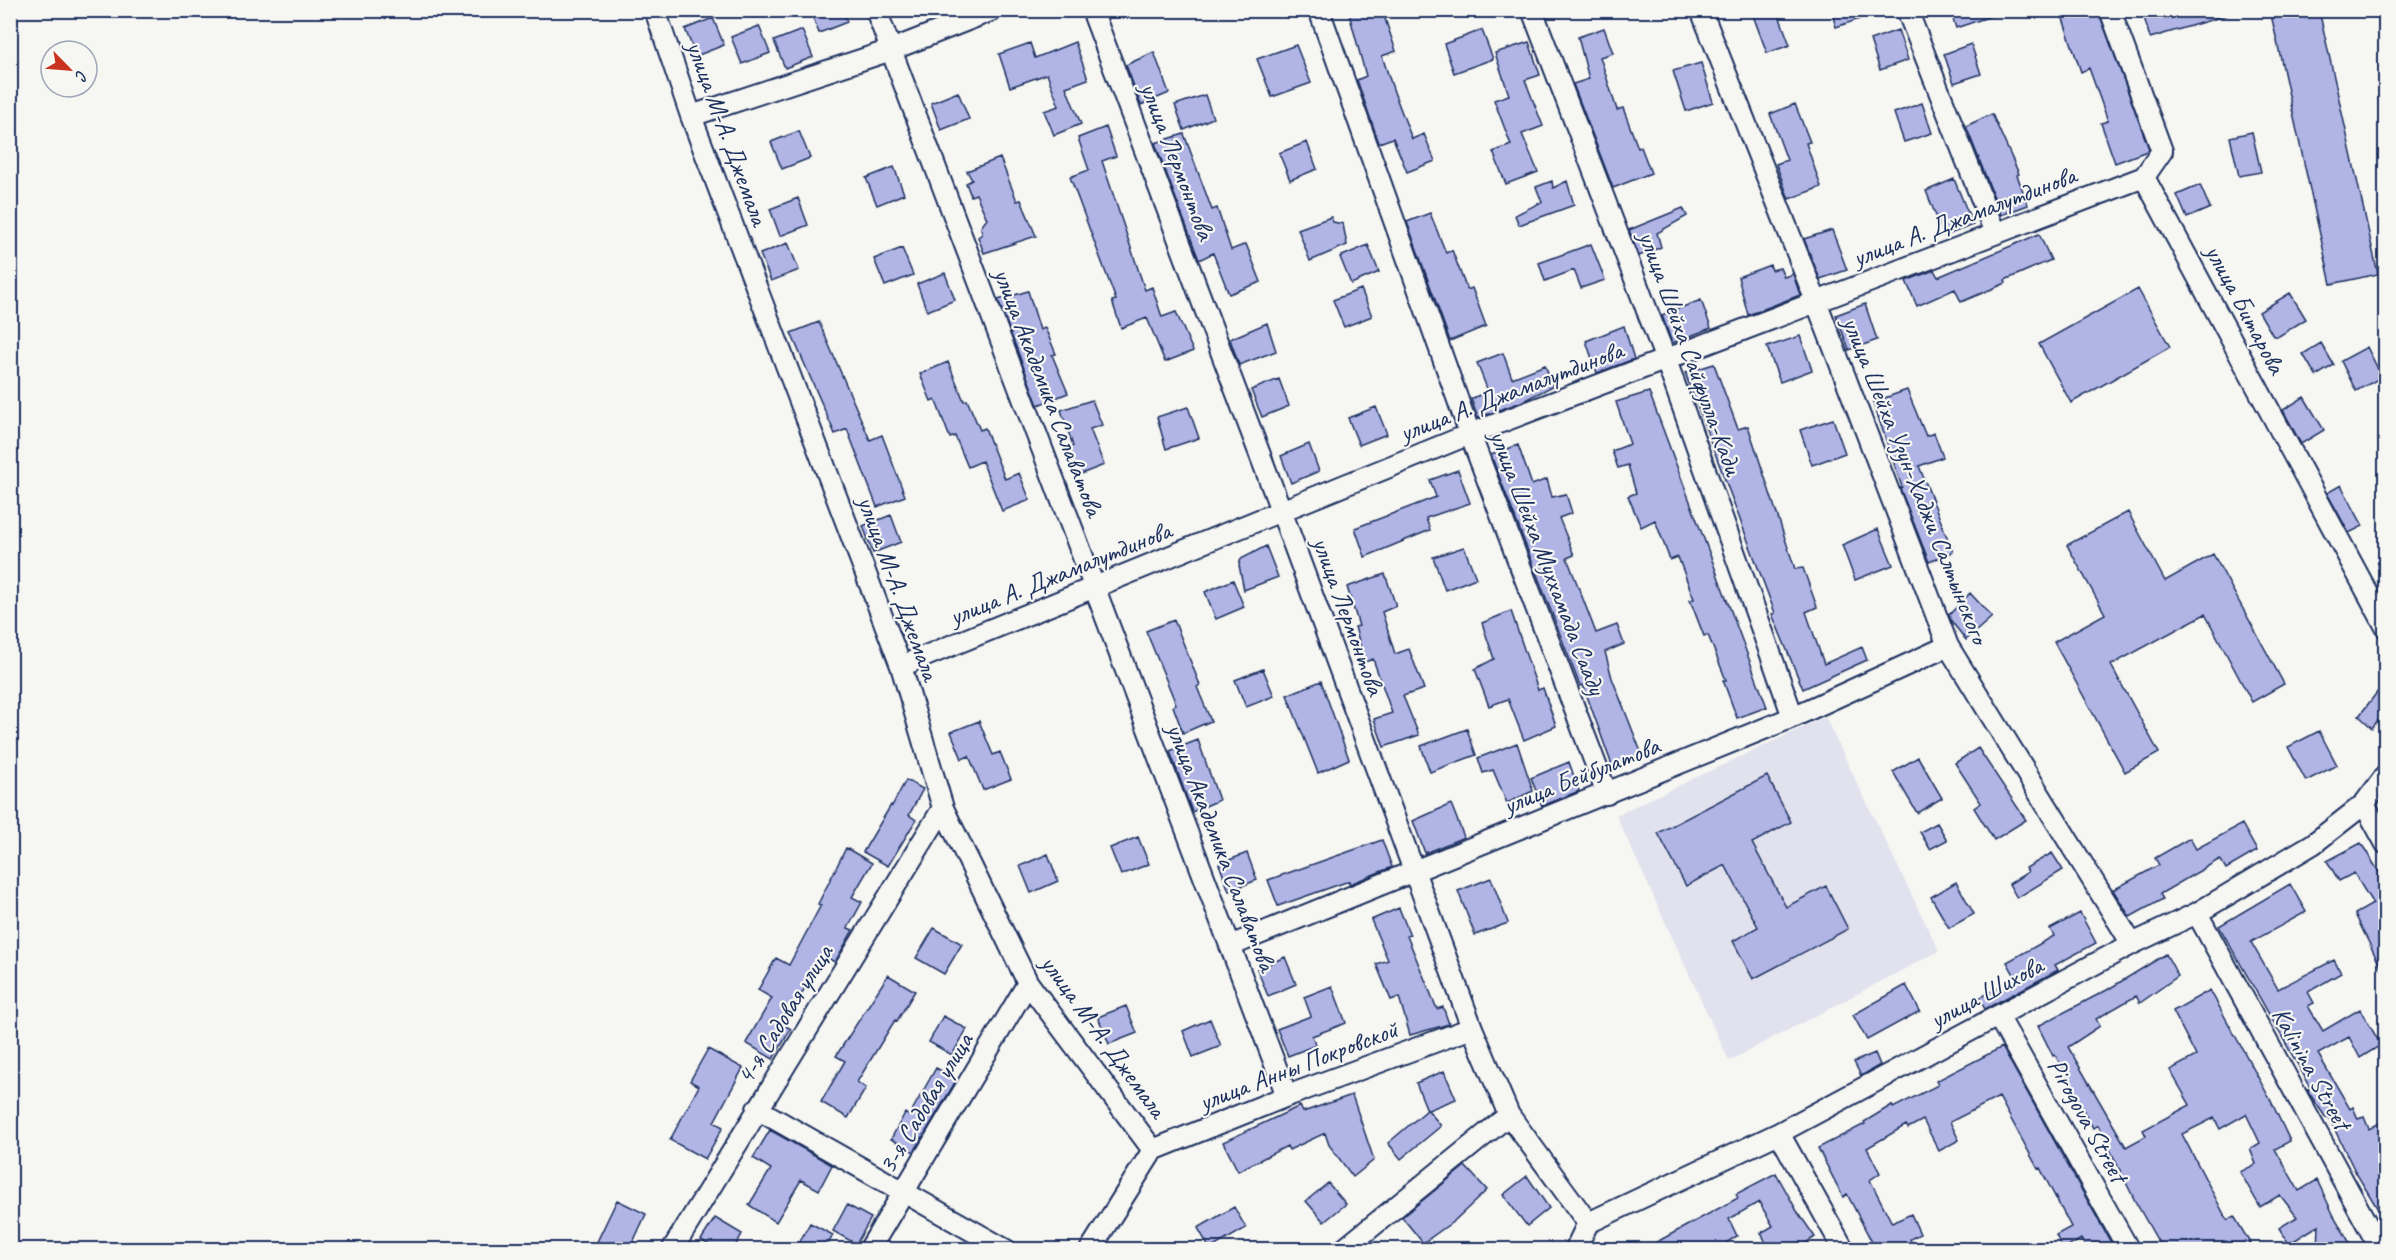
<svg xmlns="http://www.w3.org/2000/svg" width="2396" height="1260" viewBox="0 0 2396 1260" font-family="Caveat,sans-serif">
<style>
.built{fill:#e1e2ee}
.building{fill:#b0b5e6;stroke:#1b2f5e;stroke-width:1.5}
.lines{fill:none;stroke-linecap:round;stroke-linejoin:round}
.minor-casing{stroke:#1b2f5e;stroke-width:24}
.minor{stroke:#f6f6f2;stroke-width:20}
.labels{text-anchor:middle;stroke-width:4.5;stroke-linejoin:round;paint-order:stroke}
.street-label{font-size:26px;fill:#1b2f5e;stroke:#f6f6f2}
</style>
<rect width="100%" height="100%" fill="#f6f6f2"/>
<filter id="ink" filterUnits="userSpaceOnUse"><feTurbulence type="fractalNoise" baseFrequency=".0167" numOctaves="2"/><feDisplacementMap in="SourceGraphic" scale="12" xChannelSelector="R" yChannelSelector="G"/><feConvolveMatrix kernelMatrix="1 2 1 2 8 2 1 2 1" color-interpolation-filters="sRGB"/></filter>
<g filter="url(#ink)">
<path class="built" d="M1825 717 1939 951 1729 1061 1616 815Z"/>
<path class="building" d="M810 10H843L847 22 819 33Z
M1348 10H1382L1396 51 1382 56 1394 92 1412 139 1424 134 1435 161 1407 172 1393 138 1379 143 1357 80 1366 76Z
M1751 10H1777L1790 45 1767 53Z
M1831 10H1876L1877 13 1836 27Z
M1950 10H2000V13L1956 28Z
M2060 10H2098L2149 149 2147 151 2115 163 2101 123 2108 121 2089 68 2081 72Z
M2142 10H2231V14L2150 38Z
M2270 10H2319L2378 274 2331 284Z
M713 18 724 45 696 56 685 29Z
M759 26 770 53 742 64 731 37Z
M1604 28 1613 53 1600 57 1617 110 1623 108 1638 148 1641 147 1651 173 1613 188 1573 84 1589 79 1578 37Z
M802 30 813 57 785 68 774 41Z
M1482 30 1493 59 1454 73 1444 44Z
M1898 30 1908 60 1880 70 1870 40Z
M1075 42 1088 79 1066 87 1081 124 1054 135 1044 111 1059 106 1047 74 1010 87 999 54 1030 43 1035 58Z
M1529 42 1540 75 1525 80 1543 126 1522 134 1538 172 1506 184 1493 152 1511 145 1494 100 1509 95 1495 53Z
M1971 44 1981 74 1954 83 1944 54Z
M1296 45 1311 83 1272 97 1257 59Z
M1154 52 1169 93 1141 105 1126 65Z
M1701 63 1713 102 1686 111 1673 71Z
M958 92 969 119 941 130 931 103Z
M1205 95 1213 118 1184 130 1175 105Z
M1922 103 1932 133 1904 142 1894 113Z
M1795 104 1810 142 1806 143 1821 187 1789 199 1776 164 1787 160 1770 114Z
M1992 114 2019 174 2017 175 2028 205 2001 215 1966 126Z
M1106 127 1116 156 1102 161 1145 290 1152 287 1162 317 1176 312 1193 351 1165 362 1147 318 1121 328 1112 301 1116 300 1070 177 1089 170 1078 138Z
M799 131 810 158 782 169 771 142Z
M2252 132 2261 172 2239 176 2230 137Z
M1184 134 1212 210 1217 208 1231 250 1246 244 1261 282 1229 294 1213 253 1199 260 1155 143Z
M1307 142 1317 169 1290 180 1279 153Z
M1000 158 1017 201 1021 200 1036 236 984 253 978 237 982 234 981 227 987 219 976 194 971 196 966 183 972 180 967 171Z
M894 167 904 194 877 205 866 178Z
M1954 179 1973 225 1944 236 1926 191Z
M1552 181 1553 188 1567 181 1574 205 1519 225 1515 215 1542 202 1536 187Z
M2200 185 2210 208 2187 218 2177 195Z
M798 198 808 225 780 236 770 209Z
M1683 208 1687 216 1657 233 1661 247 1639 256 1629 230Z
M1430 213 1446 253 1452 250 1467 290 1472 288 1486 326 1450 341 1407 222Z
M1331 217 1333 222 1343 224 1347 245 1310 261 1298 229Z
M1832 230 1847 270 1820 279 1804 239Z
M2039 234 2051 260 2005 280 2006 283 1961 302 1955 289 1917 306 1906 281 1934 270 1938 277Z
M788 243 799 270 771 281 760 254Z
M1591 244 1605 280 1581 288 1574 270 1545 281 1539 263Z
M1368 245 1379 272 1351 284 1340 257Z
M902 248 913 275 885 286 874 259Z
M1770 265 1772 270 1780 268 1784 277 1793 274 1800 295 1748 315 1738 277Z
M945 273 955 300 927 311 917 284Z
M1361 289 1372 316 1344 327 1333 300Z
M2138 289 2170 347 2071 403 2039 344Z
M1028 291 1040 330 1045 328 1056 354 1052 355 1068 393 1038 405 998 300Z
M2290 293 2306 319 2279 336H2273L2259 312Z
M1701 300 1711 328 1672 343 1662 315Z
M1865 304 1877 340 1849 350 1836 315Z
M819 322 870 440 882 435 905 496 877 507 847 429 835 434 791 333Z
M1267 323 1276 351 1239 365 1230 339Z
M1624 326 1634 359 1597 373 1586 341Z
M1800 336 1812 370 1780 382 1767 347Z
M2321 343 2334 365 2316 376 2303 354Z
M2367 347 2382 377 2356 391 2341 361Z
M1503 353 1512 378 1545 365 1553 386 1521 402 1478 418 1471 399 1488 391 1477 363Z
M948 362 964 401 967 400 980 430 985 428 1005 479 1019 473 1030 500 1002 511 982 461 968 467 955 436 950 438 935 399 931 401 920 374Z
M1714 364 1738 429 1748 426 1795 569 1803 568 1817 607 1806 612 1824 664 1862 647 1867 660 1803 689 1772 614 1775 613 1685 373Z
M1279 379 1289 406 1262 417 1251 390Z
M1907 390 1926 436 1934 433 1943 457 1919 466 1953 552 1929 562 1900 488 1902 487 1873 402Z
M1649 392 1767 707 1737 718 1723 680H1726L1708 635 1704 636 1690 600 1694 599 1678 557 1670 560 1655 520 1641 527 1628 496 1636 493 1628 465 1618 468 1612 451 1630 444 1616 402Z
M2304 397 2324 430 2301 444 2283 410Z
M1092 400 1102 425 1090 429 1104 465 1076 476 1066 449 1073 446 1061 410Z
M1188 407 1199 438 1166 449 1157 417Z
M1376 407 1387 434 1359 445 1348 418Z
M1833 419 1845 453 1812 465 1800 430Z
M1309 444 1319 471 1291 483 1281 456Z
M1518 445 1532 485 1547 479 1552 497 1566 494 1572 513 1559 518 1574 555 1567 558 1583 599 1596 633 1617 625 1624 644 1605 652 1612 678 1643 757 1613 768 1583 685 1580 686 1491 455Z
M1458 470 1470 503 1426 518 1430 530 1365 557 1355 528 1436 497 1430 480Z
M2341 485 2363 526 2349 533 2327 493Z
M2128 512 2165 581 2213 554 2284 684 2252 702 2205 614 2111 665 2159 753 2125 772 2054 642 2105 614 2067 545Z
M891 515 901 542 873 553 863 526Z
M1878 529 1893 565 1855 580 1842 545Z
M1266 546 1278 577 1244 590 1239 565 1241 559Z
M1464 547 1476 578 1445 590 1433 557Z
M1385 574 1396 606 1382 612 1395 654 1409 649 1424 689 1403 696 1419 735 1384 747 1374 719 1392 713 1373 659 1365 662 1355 627 1359 626 1347 587Z
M1233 580 1244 607 1216 619 1205 592Z
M1970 593 1992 617 1966 640 1952 622 1949 615Z
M1511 611 1538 690 1543 688 1556 726 1524 740 1508 699 1489 706 1475 669 1494 659 1482 623Z
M1174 620 1200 685 1197 687 1211 721 1183 733 1173 706 1176 704 1146 631Z
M1263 669 1274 696 1246 707 1235 680Z
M1321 681 1349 759 1318 773 1287 695Z
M2385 682V711L2372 728 2359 716Z
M979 721 993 755 1000 752 1011 779 983 790 969 756 962 759 951 732Z
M1467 729 1476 755 1430 772 1421 746Z
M2319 731 2337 765 2306 781 2288 747Z
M1198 740 1219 800 1192 812 1170 751Z
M1517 743 1533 791 1507 803 1493 770 1483 773 1478 758Z
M1978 748 2026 820 1994 840 1974 808 1981 803 1955 763Z
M1918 757 1942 798 1917 813 1893 772Z
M1569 762 1579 791 1542 806 1531 778Z
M1767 776 1791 822 1752 843 1786 907 1826 886 1848 929 1753 979 1733 941 1758 927 1725 865 1686 886 1658 833Z
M906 780 923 789 909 815 916 820 888 866 863 852 891 805 892 806Z
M1451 804 1464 837 1425 853 1413 821Z
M1937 823 1947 840 1930 849 1920 832Z
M2242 824 2257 851 2226 869 2220 859 2160 894 2163 899 2130 917 2113 890 2159 865 2155 858 2190 838 2196 849Z
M1138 837 1149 864 1121 875 1110 848Z
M1382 840 1392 867 1350 884 1349 881 1278 906 1268 880Z
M2361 843 2385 882V976L2355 914 2373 904 2354 873 2339 881 2327 861Z
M846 848 872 863 852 897 862 902 848 928 853 930 835 962 823 956 784 1025 791 1029 773 1059 746 1043 772 998 758 990 776 958 789 965 821 905 818 904Z
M1247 853 1257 880 1229 891 1219 864Z
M2052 853 2063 870 2017 898 2009 884 2028 872 2026 868Z
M1048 854 1058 881 1031 893 1020 866Z
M1491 878 1508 923 1475 935 1458 891Z
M1956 882 1974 914 1949 928 1931 897Z
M2290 884 2306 912 2251 942 2278 989 2334 960 2341 973 2308 992 2314 1003 2308 1006 2323 1031 2360 1009 2381 1045 2360 1058 2349 1037 2318 1054 2350 1109 2353 1107 2358 1119 2364 1117 2369 1129 2381 1122 2385 1130V1221L2356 1173 2328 1116 2326 1118 2307 1090 2311 1088 2219 926Z
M1399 908 1410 935 1407 936 1437 1009 1443 1007 1449 1024 1410 1035 1399 997 1391 1000 1376 964 1388 960 1371 920Z
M2080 913 2096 943 2055 965 2058 970 1985 1009 1979 998 2016 978 2007 962 2054 936 2050 929Z
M934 928 962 944 944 974 916 958Z
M2166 954 2178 976 2140 1003 2136 996 2096 1019 2100 1026 2068 1047 2126 1147 2146 1136 2143 1130 2190 1105 2170 1070 2196 1056 2173 1011 2210 990 2270 1099 2290 1141 2275 1149 2299 1191 2317 1180 2334 1216 2354 1250H2318L2319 1225 2289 1244 2279 1228 2297 1217 2280 1195 2260 1207 2240 1172 2256 1164 2250 1149 2260 1143 2246 1114 2220 1129 2214 1118 2182 1134 2227 1220 2234 1216 2250 1243 2240 1250H2163L2135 1201 2098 1125 2093 1128 2076 1097 2078 1096 2055 1055 2053 1056 2038 1026 2107 990Z
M1285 957 1296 984 1268 996 1257 969Z
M888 975 915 991 897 1021 895 1020 857 1082 866 1088 848 1118 821 1102 845 1061 836 1056Z
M1906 985 1920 1011 1867 1040 1853 1015Z
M1332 986 1346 1023 1312 1036 1316 1045 1288 1056 1277 1029 1311 1016 1304 997Z
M1126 1006 1137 1033 1109 1044 1098 1017Z
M943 1016 967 1029 952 1055 929 1042Z
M1210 1019 1221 1046 1193 1057 1183 1031Z
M2002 1047 2115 1250H2087L2081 1239 2063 1250 2056 1235 2071 1227 2040 1168 2038 1169 1999 1097 1950 1122 1959 1140 1939 1151 1923 1120 1908 1128 1906 1125 1867 1148 1880 1173 1870 1180 1892 1223 1911 1214 1920 1234 1910 1239 1915 1250H1876L1847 1194 1843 1197 1818 1148 1865 1124 1864 1122 1892 1105 1893 1108 1938 1085 1936 1081Z
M708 1049 743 1068 714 1122 723 1127 705 1159 670 1140 699 1086 690 1081Z
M1875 1053 1880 1065 1861 1076 1854 1062Z
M936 1068 957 1079 914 1152 891 1139 905 1113 909 1116Z
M1444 1071 1456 1099 1428 1110 1441 1126 1401 1159 1388 1143 1427 1110 1416 1083Z
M1352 1095 1374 1160 1353 1177 1329 1145 1325 1133 1289 1150 1287 1146 1238 1171 1223 1142 1300 1106 1303 1112Z
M770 1130 832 1165 819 1190 801 1180 776 1222 749 1205 771 1169 753 1158Z
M1465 1166 1487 1190 1454 1221 1423 1243 1402 1217Z
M1776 1173 1797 1211 1815 1237 1795 1250H1770L1761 1233 1773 1226 1759 1202 1729 1219 1737 1236 1715 1250H1642L1738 1198 1736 1194Z
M1527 1176 1549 1208 1527 1226 1503 1195Z
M1328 1183 1346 1204 1324 1222 1306 1201Z
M617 1200 646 1214 635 1238 630 1250H593Z
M847 1205 871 1218 856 1244 833 1231Z
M1234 1207 1246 1228 1210 1249 1198 1228Z
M715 1218 742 1234 733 1250H717L701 1240Z
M810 1223 833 1235 825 1250H795Z"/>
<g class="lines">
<g class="minor-casing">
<path id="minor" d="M655 10 691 116 901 666 943 808 1028 983 1153 1150
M876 10 1287 1096
M1092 10 1282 513 1472 1028 1509 1115 1588 1223
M1319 10 1470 434 1607 794
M1532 10 1666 360 1793 717
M1701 10 1816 301 1948 646 2132 944
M1907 10 1995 233
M2110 10 2162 151 2144 177 2386 627
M691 116 891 50 993 10
M901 666 1470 434 2144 177
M2364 804 2386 844
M2197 913 2381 1250
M1230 946 1793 717 1948 646
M1998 1016 2129 1250
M757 1109 1006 1250
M1779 1133 1844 1250
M1588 1223 1779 1133 2132 944 2197 913 2313 844 2364 804 2386 775
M672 1250 943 808
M869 1250 1028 983
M1090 1250 1153 1150 1287 1096 1472 1028
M1343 1250 1509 1115
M1575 1250 1588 1223"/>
</g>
<use href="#minor" class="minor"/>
</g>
</g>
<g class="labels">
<g class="street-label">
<text transform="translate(728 133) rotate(70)" y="9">улица М-А. Джемала</text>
<text transform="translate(1178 161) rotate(69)" y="9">улица Лермонтова</text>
<text transform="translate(1964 216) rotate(-21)" y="9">улица А. Джамалутдинова</text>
<text transform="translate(2246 309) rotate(62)" y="9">улица Битарова</text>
<text transform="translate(1691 353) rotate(70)" y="9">улица Шейха Сайфулла-Кади</text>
<text transform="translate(1511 391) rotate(-21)" y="9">улица А. Джамалутдинова</text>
<text transform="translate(1049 392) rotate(69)" y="9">улица Академика Салаватова</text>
<text transform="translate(1916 480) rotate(68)" y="9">улица Шейха Узун-Хаджи Салтынского</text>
<text transform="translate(1548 562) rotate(69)" y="9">улица Шейха Муххамада Сааду</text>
<text transform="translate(1060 573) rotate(-22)" y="9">улица А. Джамалутдинова</text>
<text transform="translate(899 588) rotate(70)" y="9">улица М-А. Джемала</text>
<text transform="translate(1349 616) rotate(70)" y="9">улица Лермонтова</text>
<text transform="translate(1581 775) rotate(-22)" y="9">улица Бейбулатова</text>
<text transform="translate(1222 847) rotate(69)" y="9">улица Академика Салаватова</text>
<text transform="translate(1986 992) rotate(-28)" y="9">улица Шихова</text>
<text transform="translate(784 1014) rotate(-58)" y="9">4-я Садовая улица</text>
<text transform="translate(1104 1036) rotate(54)" y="9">улица М-А. Джемала</text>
<text transform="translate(1298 1065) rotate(-21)" y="9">улица Анны Покровской</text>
<text transform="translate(2312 1068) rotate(61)" y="9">Kalinina Street</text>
<text transform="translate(925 1103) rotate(-59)" y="9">3-я Садовая улица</text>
<text transform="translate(2088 1120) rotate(61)" y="9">Pirogova Street</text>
</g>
</g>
<rect width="2396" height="1260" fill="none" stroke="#f6f6f2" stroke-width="36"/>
<rect x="18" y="18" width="2360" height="1224" fill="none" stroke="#1b2f5e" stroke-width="2" filter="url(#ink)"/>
<g transform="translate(69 69) rotate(115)"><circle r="28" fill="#f6f6f2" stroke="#9ea6b7" stroke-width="1.5"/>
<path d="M0-4.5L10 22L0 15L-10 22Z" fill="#c8321e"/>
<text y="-9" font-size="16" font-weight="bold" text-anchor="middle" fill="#1b2f5e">С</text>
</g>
</svg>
